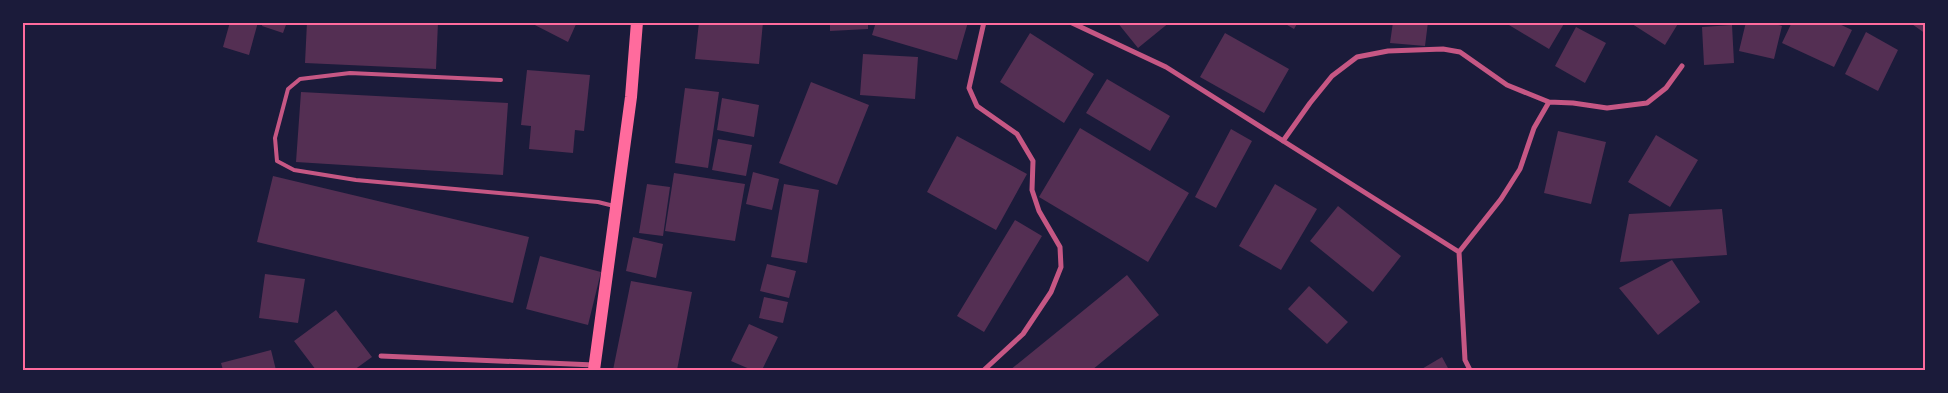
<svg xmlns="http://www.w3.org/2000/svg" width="1948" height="393" viewBox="0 0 1948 393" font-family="Lato,sans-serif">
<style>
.building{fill:#542f53}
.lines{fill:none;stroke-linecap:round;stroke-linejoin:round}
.service{stroke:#c65784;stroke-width:4}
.minor{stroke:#c65784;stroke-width:5}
.primary{stroke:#ff6b9d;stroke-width:12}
.neatline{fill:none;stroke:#ff6b9d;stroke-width:2}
</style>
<rect width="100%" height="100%" fill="#1b1b3a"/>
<path class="building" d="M230 22H258L249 55 223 47Z
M263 22H287L283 33 262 26Z
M307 22H438L436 69 305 63Z
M529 22H577L568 42Z
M699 22H763L759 64 695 59Z
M830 22H868V29L830 31Z
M876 22H968L957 60 872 35Z
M1117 22H1170L1138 48Z
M1282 22H1298L1294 29Z
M1393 22H1428L1425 46 1390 43Z
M1504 22H1565L1549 49Z
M1629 22H1679L1665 45Z
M1746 22H1769L1782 26 1774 59 1739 51Z
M1792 22H1835L1852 30 1834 67 1782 43Z
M1909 22H1926V34Z
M1732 25 1734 63 1704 65 1702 27Z
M1576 27 1606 43 1585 83 1555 66Z
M1866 32 1898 50 1878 91 1845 74Z
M1030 33 1094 74 1064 123 1000 82Z
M1225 33 1289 69 1264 113 1200 77Z
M863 54 918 57 915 99 860 95Z
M527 70 590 75 584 131 575 130 573 153 529 149 531 126 521 125Z
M1107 79 1170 116 1150 151 1086 113Z
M811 82 869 105 837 185 779 163Z
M685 88 719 92 708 168 675 163Z
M301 92 508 103 503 175 296 162Z
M722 98 759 105 754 137 717 130Z
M1080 128 1189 193 1148 262 1039 197Z
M1231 129 1252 141 1216 208 1195 197Z
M1558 131 1606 142 1591 204 1544 193Z
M1656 135 1698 160 1670 207 1628 182Z
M957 136 1027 174 996 230 927 192Z
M718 139 752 145 746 176 712 170Z
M753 172 779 179 772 210 746 204Z
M674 173 745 184 735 241 665 231Z
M273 176 529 237 513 303 257 242Z
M647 184 670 187 663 236 639 233Z
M784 184 819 190 807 263 771 257Z
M1275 184 1317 209 1281 270 1239 246Z
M1338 206 1401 256 1373 292 1310 241Z
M1722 209 1727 255 1620 262 1629 214Z
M1015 220 1042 236 984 332 957 316Z
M633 237 663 244 656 278 626 271Z
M540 256 601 272 588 325 526 309Z
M1672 260 1700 302 1658 335 1619 288Z
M767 264 796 271 789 298 760 291Z
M265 274 305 279 298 323 259 318Z
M1127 275 1159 315 1092 370H1010Z
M631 281 692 292 677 370H613Z
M1309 286 1348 322 1327 344 1288 309Z
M764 297 788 302 783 323 759 318Z
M336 310 372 357 354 370H316L294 341Z
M749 324 778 337 762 370H752L731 361Z
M271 350 276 370H223L221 363Z
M1442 357 1449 370H1420Z"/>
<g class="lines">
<path class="service" d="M501 80 350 73 300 79 288 89 275 138 277 161 294 170 356 180 598 202 614 206"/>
<path class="minor" d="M1070 22 1166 67 1459 252 1465 360 1470 370
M1283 141 1310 103 1332 76 1357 57 1388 51 1443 49 1460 52 1507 85 1549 102
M1459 252 1501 199 1520 169 1534 128 1549 102 1573 103 1607 108 1647 103 1666 88 1682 66
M381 356 594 365
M984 370 1023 334 1051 292 1061 267 1060 247 1039 211 1032 190 1033 161 1017 134 977 106 969 88 984 22"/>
<path class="primary" d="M594 370 631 97 637 22"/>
</g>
<rect width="1948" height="393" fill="none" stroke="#1b1b3a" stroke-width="48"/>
<rect x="24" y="24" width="1900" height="345" class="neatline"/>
</svg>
